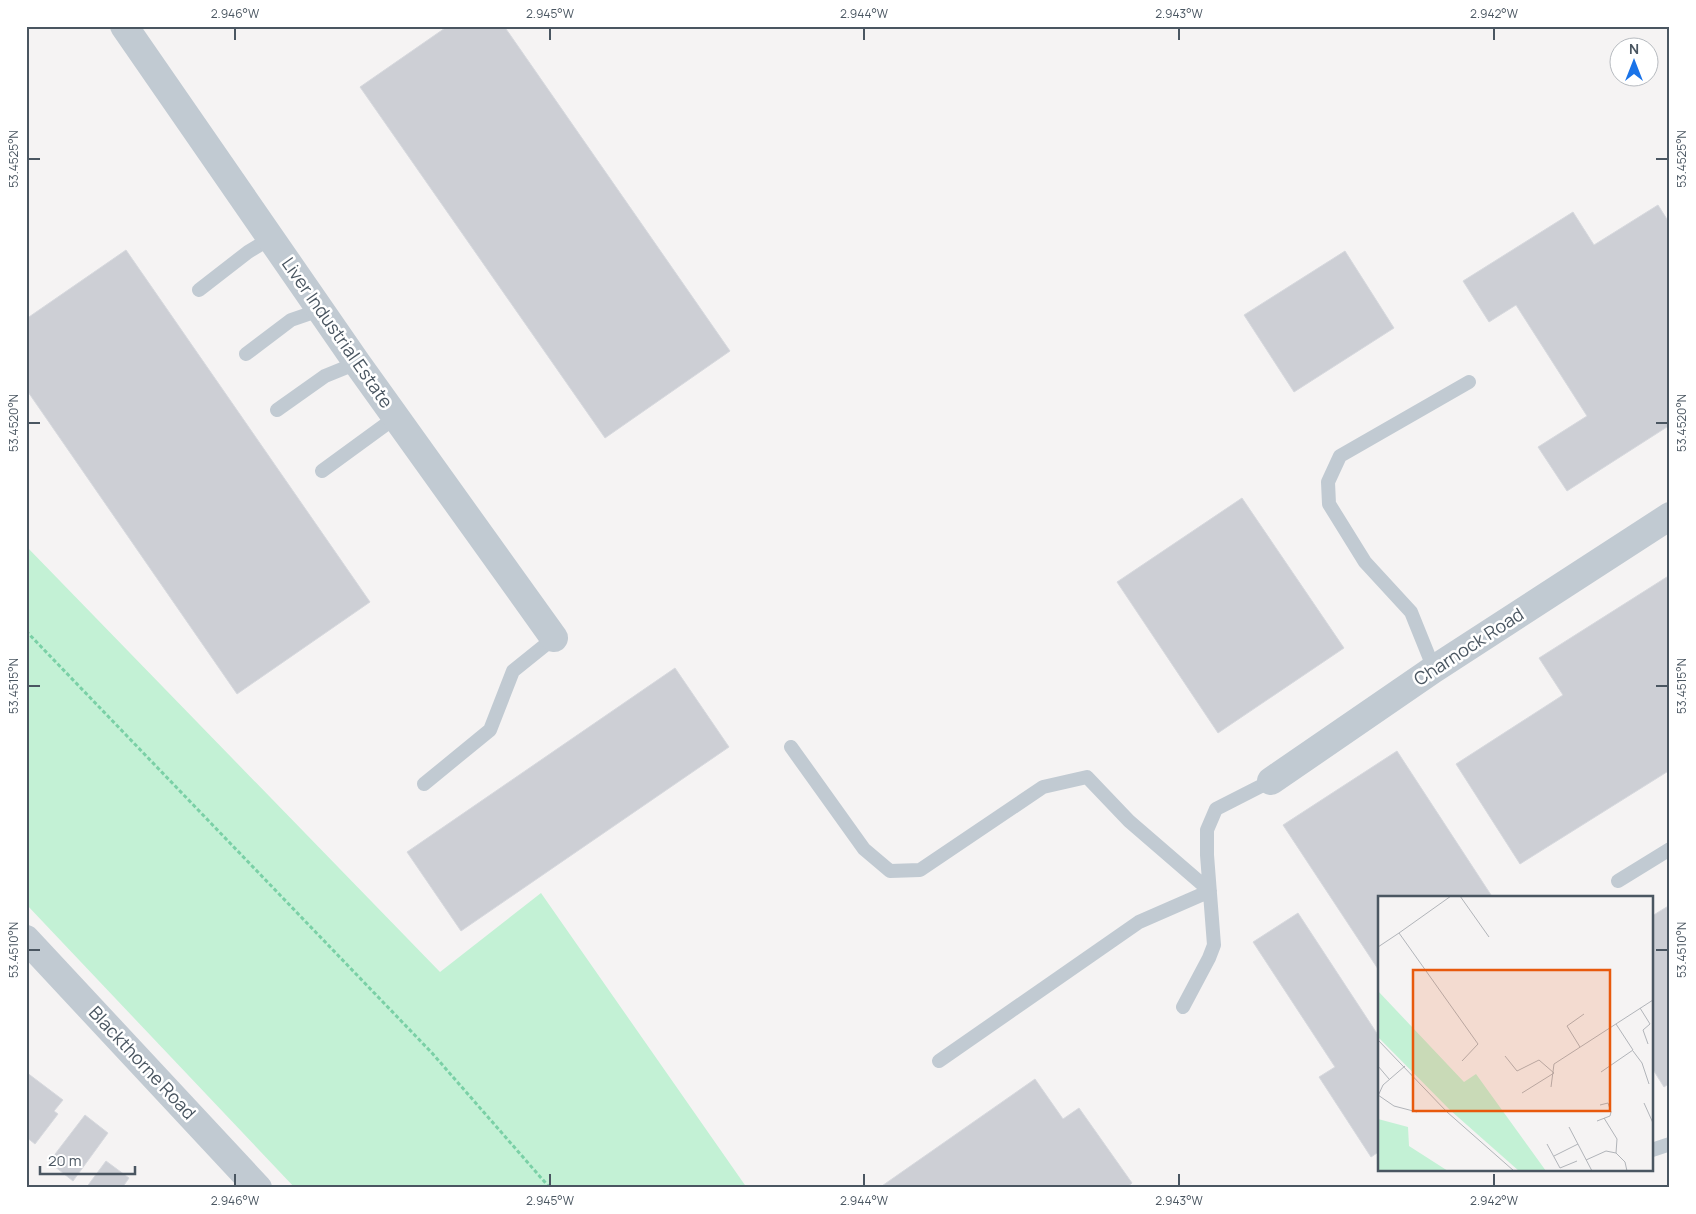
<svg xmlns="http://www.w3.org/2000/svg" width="1696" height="1214" viewBox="0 0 1696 1214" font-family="Manrope,sans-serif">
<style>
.green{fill:#c3f1d5}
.building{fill:#cdcfd5;stroke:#d7d9de}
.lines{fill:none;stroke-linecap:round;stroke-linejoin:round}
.path{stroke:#7ad0a6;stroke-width:3;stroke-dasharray:4 2.5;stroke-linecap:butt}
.lane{stroke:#c1cad2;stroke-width:14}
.street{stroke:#c1cad2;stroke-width:28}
.ticks{fill:none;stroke:#4a5661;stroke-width:2}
.labels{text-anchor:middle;stroke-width:5;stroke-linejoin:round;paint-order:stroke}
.street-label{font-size:18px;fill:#4a5661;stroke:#fff}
.inset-road{fill:none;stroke:#b1b4b9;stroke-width:1}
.view{fill:#e8590c;fill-opacity:0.15;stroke:#e8590c;stroke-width:2.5}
.inset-edge{fill:none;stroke:#4a5661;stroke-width:2.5}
.neatline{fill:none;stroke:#4a5661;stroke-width:2}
.ticks-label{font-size:12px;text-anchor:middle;fill:#4a5661}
</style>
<rect width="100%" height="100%" fill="#f5f3f3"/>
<path class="green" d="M26 546 440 972 541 893 747 1188H295L26 904Z"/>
<path class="building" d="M448 26H504L730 351 605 438 360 87Z
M1658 205 1670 224V425L1567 491 1538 447 1587 416 1516 305 1489 322 1463 281 1573 212 1594 245Z
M126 250 370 602 237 694 26 389V319Z
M1345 251 1394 328 1294 392 1244 315Z
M1242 498 1344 648 1218 733 1117 582Z
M1670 575V770L1520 864 1456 764 1563 695 1539 658Z
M675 668 729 747 461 931 407 852Z
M1397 751 1493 898H1380V972L1283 825Z
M1670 905V1083L1664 1087 1652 1068V916Z
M1298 913 1378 1035 1380 1034V1151L1371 1157 1319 1077 1335 1067 1253 942Z
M26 1072 63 1100 54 1111 58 1114 35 1144 26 1137Z
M1035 1079 1063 1119 1079 1108 1132 1183 1126 1188H879Z
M85 1115 108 1133 73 1181 49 1162Z
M106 1161 129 1178 122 1188H86Z"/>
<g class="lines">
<path class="path" d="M26 631 432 1053 550 1188"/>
<path class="lane" d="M199 290 248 252 271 238
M246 354 291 320 320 310
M277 410 325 376 357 363
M322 471 396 417
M1434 669 1411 612 1365 562 1329 504 1328 482 1340 456 1469 382
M791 747 864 849 890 871 920 870 1043 787 1087 777 1129 821 1210 891 1139 922 939 1061
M424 784 490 730 513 671 554 638
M1618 881 1670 849
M1183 1007 1209 958 1214 945 1207 855V830L1216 809 1271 781
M1652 1150 1670 1144"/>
<path class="street" d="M124 26 357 363 554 638
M1271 781 1434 669 1670 516
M26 939 258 1188"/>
</g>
<path class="ticks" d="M235 28V40M550 28V40M864 28V40M1179 28V40M1494 28V40M28 159H40M1656 159H1668M28 423H40M1656 423H1668M28 686H40M1656 686H1668M28 950H40M1656 950H1668M235 1174V1186M550 1174V1186M864 1174V1186M1179 1174V1186M1494 1174V1186"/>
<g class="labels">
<g class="street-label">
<text transform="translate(337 333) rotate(55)" y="6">Liver Industrial Estate</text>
<text transform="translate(1469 647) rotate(-33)" y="6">Charnock Road</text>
<text transform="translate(142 1063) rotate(47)" y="6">Blackthorne Road</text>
</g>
</g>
<g transform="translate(1378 896)">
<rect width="275" height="275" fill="#f5f3f3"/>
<path d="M0 95 86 186 98 178 168 275H141L72 214 0 141ZM0 223 30 231 31 250 70 275H0Z" fill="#c3f1d5"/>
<path class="inset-road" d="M73 0 21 37 100 148 84 165M82 0 111 41M0 51 21 37M262 112 272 128 265 134 270 148M0 144 69 216 136 275M202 151 189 130 206 118M255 155 264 167 271 188M127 160 139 175 161 164 176 177 144 197M0 170 11 183M223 176 255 154 238 128M173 191 176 168 275 104M0 199 16 210 39 216M0 200 5 189 27 170M266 207 275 227M226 222 239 243 238 257M219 225 232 220 233 216 230 207 222 209M191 231 214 275M169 248 182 272 199 265M176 260 200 248M208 264 228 255 238 257 247 266 249 275"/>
<path class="view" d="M35 74H232V215H35Z"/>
<rect width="275" height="275" class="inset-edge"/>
</g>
<rect width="1696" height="1214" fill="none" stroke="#ffffff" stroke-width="55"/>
<g transform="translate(1634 62)"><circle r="24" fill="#ffffff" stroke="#b7bbc0"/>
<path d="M0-4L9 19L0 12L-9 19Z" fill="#1a73e8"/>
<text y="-8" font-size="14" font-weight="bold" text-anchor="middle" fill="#4a5661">N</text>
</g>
<path d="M40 1166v8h95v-8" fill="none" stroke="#4a5661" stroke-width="2.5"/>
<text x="48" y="1166" font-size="15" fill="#4a5661" stroke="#ffffff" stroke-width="4" paint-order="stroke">20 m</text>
<rect x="28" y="28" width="1640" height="1158" class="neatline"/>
<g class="ticks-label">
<text x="235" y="18">2.946°W</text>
<text x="550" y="18">2.945°W</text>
<text x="864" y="18">2.944°W</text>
<text x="1179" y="18">2.943°W</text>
<text x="1494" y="18">2.942°W</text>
<text transform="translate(14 159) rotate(-90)" y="4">53.4525°N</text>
<text transform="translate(1682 159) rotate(-90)" y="4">53.4525°N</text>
<text transform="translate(14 423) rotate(-90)" y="4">53.4520°N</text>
<text transform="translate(1682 423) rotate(-90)" y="4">53.4520°N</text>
<text transform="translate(14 686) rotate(-90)" y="4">53.4515°N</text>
<text transform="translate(1682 686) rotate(-90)" y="4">53.4515°N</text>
<text transform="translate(14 950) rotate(-90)" y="4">53.4510°N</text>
<text transform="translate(1682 950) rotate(-90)" y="4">53.4510°N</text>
<text x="235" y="1205">2.946°W</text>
<text x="550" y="1205">2.945°W</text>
<text x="864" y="1205">2.944°W</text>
<text x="1179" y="1205">2.943°W</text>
<text x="1494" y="1205">2.942°W</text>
</g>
</svg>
